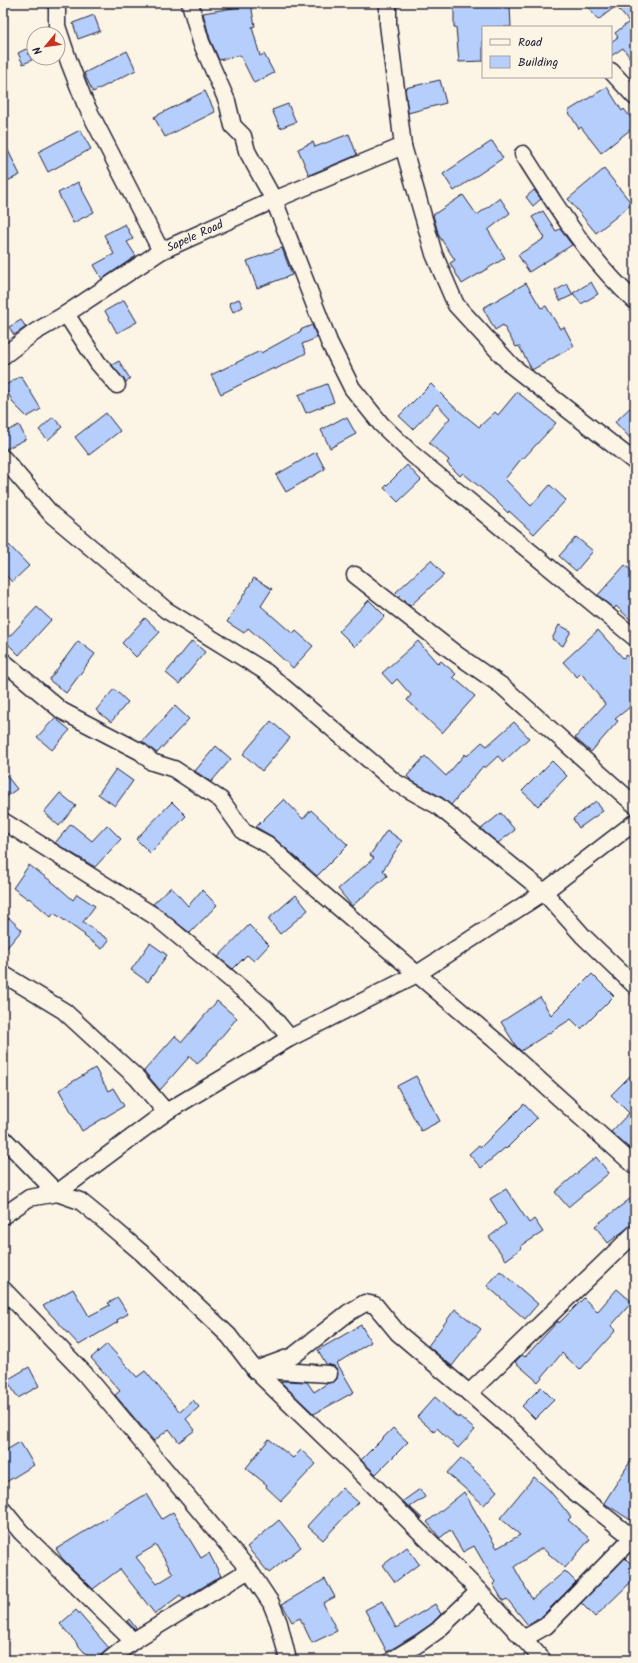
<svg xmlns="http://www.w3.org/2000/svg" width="638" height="1663" viewBox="0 0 638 1663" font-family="Kalam,sans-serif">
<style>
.building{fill:#b6cefc;stroke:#22223b;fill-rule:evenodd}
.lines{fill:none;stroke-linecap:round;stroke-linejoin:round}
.minor-casing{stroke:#22223b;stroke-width:19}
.minor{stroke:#fcf5e5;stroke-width:16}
.labels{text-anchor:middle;stroke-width:3;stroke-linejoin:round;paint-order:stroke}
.street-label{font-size:12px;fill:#22223b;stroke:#fcf5e5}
</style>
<rect width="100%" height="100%" fill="#fcf5e5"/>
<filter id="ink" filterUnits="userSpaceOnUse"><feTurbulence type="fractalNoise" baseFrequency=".025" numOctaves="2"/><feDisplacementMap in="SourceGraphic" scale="8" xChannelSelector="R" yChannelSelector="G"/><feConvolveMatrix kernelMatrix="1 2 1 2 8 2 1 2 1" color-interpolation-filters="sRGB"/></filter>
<g filter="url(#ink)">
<path class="building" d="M585 3H632L635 7V65L623 48 611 56V42L618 37 615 33 629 22 616 6 598 20Z
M251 5 255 26 252 27 260 56 264 54 274 73 254 83 240 55 219 60 210 39 203 13Z
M454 5 510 6 511 27H483V61L459 62 456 27H454Z
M94 15 100 31 78 39 73 23Z
M26 49 32 60 23 64 18 53Z
M127 51 136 70 93 92 84 73Z
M440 80 446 103 408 113 405 88Z
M607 87 622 111 624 109 635 123V126L601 153 581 127 579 129 568 111Z
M205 91 215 112 165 137 154 117Z
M288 104 296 122 280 128 272 110Z
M80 130 91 149 48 172 38 152Z
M349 134 357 155 309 175 298 149 313 142 315 147Z
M3 140 20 175 3 183Z
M492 141 503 158 454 191 443 174Z
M604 169 632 204 596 233 568 199Z
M78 182 94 212 73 223 58 193Z
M534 190 541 199 533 206 526 197Z
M463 195 477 215 500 198 510 213 488 230 505 258 462 284 450 263 455 260 439 236 433 215Z
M543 211 556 231 560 229 572 245 529 272 518 255 545 238 532 217Z
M125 224 133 239 127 242 136 256 102 279 94 265 114 254 104 235Z
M282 248 292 275 257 288 247 261Z
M591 282 598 294 581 304 573 293Z
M526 283 541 308 546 306 560 329 564 327 574 346 532 370 519 346 516 347 503 325 495 330 483 308Z
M567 284 573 295 560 301 555 291Z
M239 299 243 307 233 312 229 303Z
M124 300 137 322 117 333 105 311Z
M21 320 26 327 14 335 9 327Z
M312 325 317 338 302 344 306 353 274 370V368L221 394 211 375 260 351 261 353 301 331 300 330Z
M119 361 130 379 126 382 112 365Z
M21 376 41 409 27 417 14 404 4 386Z
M327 384 334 402 306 413 298 395Z
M431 384 453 406 479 427 495 412 498 415 517 392 556 423 523 459 522 458 505 479 531 506 550 485 566 500 534 534 509 511 508 513 494 499 463 473 460 476 447 463 449 460 429 443 450 418 437 404 413 429 399 416Z
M635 403V434L630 438 615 422Z
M106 413 120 431 89 455 75 437Z
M53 417 62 427 48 440 39 430Z
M343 418H347L356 434 330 448 321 430Z
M19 425 26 439 6 449 3 442V433Z
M316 452 325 469 286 492 276 475Z
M407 465 421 480 398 502 384 488Z
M576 537 593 551 576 571 559 556Z
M9 545 29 566 12 582 3 572V550Z
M431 560 444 575 410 606 396 592Z
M625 565 635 574V624L616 606 614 609 598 595Z
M254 578 272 589 261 606 293 634 296 631 313 646 293 668 248 628 244 633 227 622Z
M369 600 385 616 355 647 339 631Z
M37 607 51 620 19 655 5 641Z
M145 618 160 632 136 657 122 643Z
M559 625 571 631 563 646 552 639Z
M598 630 623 658 627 655 635 666V703L615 719 618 721 591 752 575 738 605 704 581 673 577 677 563 662Z
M78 641 95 654 66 693 49 680Z
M192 641 205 652 179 684 166 673Z
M418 641 438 664 441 661 456 674 453 677 475 696 442 733 407 700 411 695 397 679 392 684 382 673Z
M114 689 128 702 111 722 96 710Z
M175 706 189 719 157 753 142 742Z
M55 718 70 730 52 750 37 737Z
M271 721 290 738 262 771 243 754Z
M514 722 529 738 503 762 498 756 485 768 483 766 451 805 443 798 412 781 407 776 425 756 446 776 465 754 467 756 482 742 487 746Z
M216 746 231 759 211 782 195 771Z
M552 761 567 776 538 806 522 791Z
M116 769 133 781 115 806 98 794Z
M3 771 17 789 3 799Z
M60 793 76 806 59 826 44 812Z
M284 799 303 819 311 810 348 845 317 876 273 837 256 827Z
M596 801 603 811 579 828 573 819Z
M172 802 186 816 150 853 136 839Z
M501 813 515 830 498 843 481 829Z
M71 824 92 841 107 825 121 839 95 867 55 843Z
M387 830 402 841 383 870 387 876 352 906 338 889 374 858 370 855Z
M29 865 55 884 73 900 77 894 95 906 83 922 109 940 102 949 84 936 85 935 54 913 51 917 29 898 28 899 13 888Z
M171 887 188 906 202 890 217 905 190 933 153 904Z
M296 895 308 910 280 934 268 919Z
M9 918 22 930 3 952V924Z
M249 925 269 945 254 961 247 955 233 969 218 957Z
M150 943 167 955 148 982 131 970Z
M592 974 614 996 581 1029 571 1019 521 1051 516 1046 501 1022 540 997 551 1015Z
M217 1001 237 1018 203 1059 197 1064 190 1056 160 1090 144 1071 175 1036 182 1042Z
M95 1068 108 1091 113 1088 124 1106 82 1131 59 1090Z
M635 1071V1141L629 1148 611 1132 629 1113 611 1095Z
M416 1076 440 1121 421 1131 397 1086Z
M524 1104 537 1118 506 1149 505 1148 481 1168 469 1154 479 1145 481 1147Z
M596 1157 609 1173 568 1207 555 1192Z
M506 1189 529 1223 534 1219 543 1232 521 1246 522 1248 506 1260 489 1237 506 1224 490 1199Z
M635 1195V1222L608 1243 595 1226Z
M500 1271 538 1304 525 1319 487 1286Z
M73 1289 89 1316 110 1305 108 1303 118 1298 128 1314 117 1320 118 1322 79 1345 43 1306Z
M617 1289 632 1302 611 1326 616 1330 580 1370 562 1353 538 1382 515 1362 522 1355 525 1357 558 1321 559 1323 584 1298 597 1312Z
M455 1309 481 1329 452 1366 428 1346Z
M361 1325 371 1342 337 1363 354 1392 314 1414 281 1382 283 1381 307 1382 314 1392 328 1383 334 1382 337 1379 338 1370 334 1366 326 1364 318 1350Z
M107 1344 137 1377 145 1371 180 1412 193 1400 199 1407 186 1419 195 1430 179 1442 169 1429 154 1441 115 1395 120 1391 91 1358Z
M29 1367 39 1386 18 1398 7 1380Z
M541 1387 554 1400 535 1419 522 1406Z
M435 1397 458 1418 459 1416 475 1430 458 1448 437 1428 434 1432 417 1417Z
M393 1428 408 1442 376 1474 361 1460Z
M269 1439 293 1458 301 1450 316 1464 281 1501 266 1487 267 1485 246 1468Z
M20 1442 34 1465 3 1484V1452Z
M635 1454V1523L604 1503Z
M461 1458 497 1491 484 1505 447 1473Z
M534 1477 549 1490 571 1517 568 1520 590 1539 565 1568 542 1548 514 1567 532 1599 565 1571 576 1582 540 1618 528 1625 507 1599 503 1601 493 1584 495 1582 474 1546 463 1552 450 1530 440 1538 427 1522 464 1492 497 1548 520 1535 500 1518Z
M342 1488 358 1502 323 1540 307 1526Z
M420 1489 425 1497 410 1507 422 1518 421 1519 403 1501Z
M146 1494 162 1519 173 1512 201 1558 209 1553 221 1576 183 1599 180 1595 155 1614 120 1569 93 1589 62 1558 56 1549ZM156 1545 173 1574 157 1584 136 1557Z
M279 1520 301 1547 269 1573 247 1547Z
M407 1547 419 1564 395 1582 383 1565Z
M625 1558 635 1568V1578L595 1617 581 1603Z
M325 1579 335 1597 323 1603 337 1631 312 1643 300 1618 292 1622 282 1604Z
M382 1601 396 1628 435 1604 441 1614 431 1624 415 1635 387 1652 365 1610Z
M76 1610 109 1648 95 1660H91L60 1624Z
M129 1619 136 1628 134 1629 127 1621Z"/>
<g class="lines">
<g class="minor-casing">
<g id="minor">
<path d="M57 3V26L69 62 85 103 161 251"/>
<path d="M190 3 201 42 227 101 233 126 243 136 247 151 274 200 329 342 352 388 381 424 412 454 635 638"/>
<path d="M388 3V24L403 146 434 254 456 305 512 366 635 462"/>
<path d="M611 71 635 97"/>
<path d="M523 154C556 206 589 260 635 301"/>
<path d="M66 314 98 363 117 385"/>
<path id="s1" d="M3 356 35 332 66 314 161 251 274 200 403 146"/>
<path d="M3 458 52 515 166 610 266 672 395 782 438 806 544 892 583 936 635 986"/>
<path d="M355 575 456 654 502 686 635 805"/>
<path d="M3 661 62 711 141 752 152 762 174 769 221 800 244 832 267 844 317 889 497 1042 635 1166"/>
<path d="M3 821 156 917 266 1009 290 1038"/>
<path d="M3 974 64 1011 137 1078 166 1112"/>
<path d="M3 1138 57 1193 80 1201 102 1219 143 1254 229 1336 255 1370 352 1464 479 1591 543 1660"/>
<path d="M3 1216 29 1198 57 1193 166 1112 290 1038 417 974 544 892 635 822"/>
<path d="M635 1233 469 1393 517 1435 571 1489 635 1540"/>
<path d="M3 1289 85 1374 249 1570 271 1603 279 1623 288 1660"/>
<path d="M255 1370 293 1356 348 1313 365 1303 375 1305 398 1333 469 1393"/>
<path d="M263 1370 329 1374"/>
<path d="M3 1510 21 1532 133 1641"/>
<path d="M523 1639 546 1626 632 1538"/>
<path d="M109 1660 133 1641 249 1570"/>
<path d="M392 1660 420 1643 437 1631 479 1591"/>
</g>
</g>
<use href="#minor" class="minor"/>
</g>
</g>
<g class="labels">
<g class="street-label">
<text dy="4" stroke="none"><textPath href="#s1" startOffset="227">Sapele Road</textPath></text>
</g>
</g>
<rect width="638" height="1663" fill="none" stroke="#fcf5e5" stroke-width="16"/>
<rect x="8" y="8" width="622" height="1647" fill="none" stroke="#22223b" stroke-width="1.5" filter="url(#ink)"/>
<rect x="482" y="26" width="130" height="52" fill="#fcf5e5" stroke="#a5a1a1"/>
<rect x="490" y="39" width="20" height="6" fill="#fcf5e5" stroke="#a5a1a1"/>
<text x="518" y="46" font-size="12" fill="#22223b">Road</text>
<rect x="490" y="56" width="20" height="12" fill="#b6cefc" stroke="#a5a1a1"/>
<text x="518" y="66" font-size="12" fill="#22223b">Building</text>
<g transform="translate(46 46) rotate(241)"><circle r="19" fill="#fcf5e5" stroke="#a5a1a1"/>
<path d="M0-3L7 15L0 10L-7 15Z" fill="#c8321e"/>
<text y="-6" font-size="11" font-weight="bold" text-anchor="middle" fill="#22223b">N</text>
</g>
</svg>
